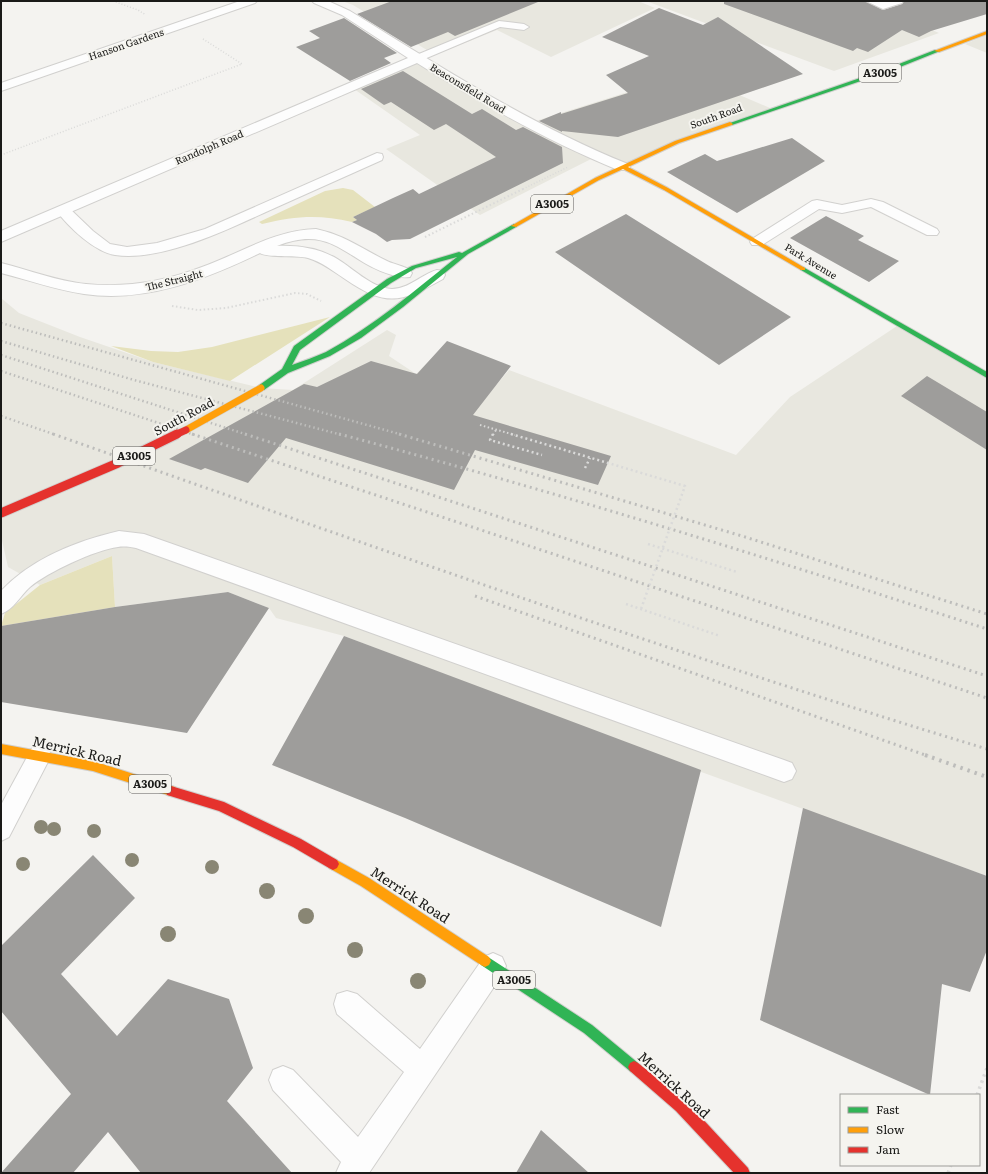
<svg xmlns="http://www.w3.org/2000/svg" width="988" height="1174" viewBox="0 0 988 1174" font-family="Literata,serif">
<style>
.built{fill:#e8e7df}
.green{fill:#e5e1bb}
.building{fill:#9e9d9b}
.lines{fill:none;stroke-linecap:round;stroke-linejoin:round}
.lane-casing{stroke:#d1d0ce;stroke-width:2}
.street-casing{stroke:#d1d0ce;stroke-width:2}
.fast-casing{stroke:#d1d0ce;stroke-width:2}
.slow-casing{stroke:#d1d0ce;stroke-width:2}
.jam-casing{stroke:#d1d0ce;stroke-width:2}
.path-far3{stroke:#dadad9;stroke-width:1.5;stroke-dasharray:1 2;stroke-linecap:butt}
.path-far2{stroke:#dadad9;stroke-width:2;stroke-dasharray:1.5 2.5;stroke-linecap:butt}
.path-far1{stroke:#dadad9;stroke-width:2.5;stroke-dasharray:2 3;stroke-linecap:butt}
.path{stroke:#dadad9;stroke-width:3.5;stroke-dasharray:2.5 4;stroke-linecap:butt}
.lane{fill:#fdfdfd;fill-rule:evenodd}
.street{fill:#fdfdfd;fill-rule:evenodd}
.fast{fill:#30b455;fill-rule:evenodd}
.slow{fill:#ff9f0a;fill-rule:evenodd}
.jam{fill:#e5322d;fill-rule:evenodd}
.rail-far2{stroke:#bdbdbb;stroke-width:2.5;stroke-dasharray:1.5 3;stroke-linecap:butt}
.rail-far1{stroke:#bdbdbb;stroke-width:3;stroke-dasharray:2 4;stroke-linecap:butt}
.rail{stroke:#bdbdbb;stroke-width:4;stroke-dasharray:2.5 5;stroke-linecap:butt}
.slow-bridge-casing{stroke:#d1d0ce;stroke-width:8;stroke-linecap:butt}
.jam-bridge-far1-casing{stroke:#d1d0ce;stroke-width:8;stroke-linecap:butt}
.jam-bridge-casing{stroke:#d1d0ce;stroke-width:11;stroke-linecap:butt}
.path-bridge-far1{stroke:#dadad9;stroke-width:2;stroke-dasharray:1.5 2.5;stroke-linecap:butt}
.path-bridge{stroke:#dadad9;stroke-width:2.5;stroke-dasharray:2 3;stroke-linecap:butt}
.slow-bridge{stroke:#ff9f0a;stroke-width:7}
.jam-bridge-far1{stroke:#e5322d;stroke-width:7}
.jam-bridge{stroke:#e5322d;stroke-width:9}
.tree{fill:#898674}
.labels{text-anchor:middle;stroke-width:4;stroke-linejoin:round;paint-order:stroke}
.far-street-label{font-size:10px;fill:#1a1a18;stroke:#f5f4ef}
.shield{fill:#f5f4ef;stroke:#5c5b58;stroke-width:1}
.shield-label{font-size:11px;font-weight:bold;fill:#1a1a18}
.street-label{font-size:12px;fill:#1a1a18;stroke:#f5f4ef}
.near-street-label{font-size:14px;fill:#1a1a18;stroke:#f5f4ef}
</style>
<rect width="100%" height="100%" fill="#f4f3f0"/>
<path class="built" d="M342 1H638L655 8 551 57 497 30 435 55 353 5Z
M646 1H864L939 33 834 71Z
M987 35V53L965 44Z
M417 62 523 125 688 73 770 108 623 167 597 156 480 215 386 149 420 135 354 89Z
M1 298 19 313 80 337 153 362 261 388 293 390 387 330 396 335 389 356 416 374 432 358 497 384 509 370 736 455 790 397 897 326 987 377V876L682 765 344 636 276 618 269 608 228 592 115 607 112 556 40 585 8 567 1 536Z"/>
<path class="green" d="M343 188 353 190 375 207 353 217 357 220 352 222C319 214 295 216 262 224L259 222 325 191Z
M330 317 230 381 153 362 111 346 151 351 178 352 212 347Z
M112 556 115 607 1 626 5 613 40 585Z"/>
<path class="building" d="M392 1H537L538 2 455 36 448 32 411 47 357 14Z
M724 1H865L883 10 902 4 904 1H987V14L931 31 919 37 902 30 868 52 857 48 853 51 724 4Z
M659 8 703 25 718 17 803 74 618 137 562 131V132L539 121 561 112V114L628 93 606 75 649 56 602 37Z
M344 18 397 53 384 58 391 63 350 81 296 47 320 38 309 31Z
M403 71 472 114 482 109 516 130 523 127 562 147 563 163 410 239 392 240 387 242 376 234 352 222 357 220 353 217 393 198 413 189 419 194 496 157 446 124 434 130 391 102 384 105 361 89Z
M792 138 825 161 737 213 667 172 705 154 717 161Z
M626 214 791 317 719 365 555 252Z
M826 216 864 236 858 240 899 261 869 282 790 238Z
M447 341 511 366 473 415 611 456 598 485 475 450 454 490 286 438 248 483 205 468 201 470 169 459 304 384 317 387 371 361 417 374Z
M927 376 987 412V450L901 396Z
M228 592 269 608 187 733 1 702V626L115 607Z
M344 636 701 770 661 927 405 818 272 765Z
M803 808 987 876V950L970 992 942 984 930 1095 760 1020Z
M93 855 135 898 61 974 117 1036 168 979 229 999 253 1068 227 1101 292 1173H141L108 1132 73 1173H1L71 1094 1 1011V946Z
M541 1130 589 1173H516Z"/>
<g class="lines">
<g class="lane-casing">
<path id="lane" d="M866 1 883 2 903 1 902 3 883 9Z
M499 21 524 24 529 27 524 30 500 27 422 60H414L412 58 414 56Z
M377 153 382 154 383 157 382 160C347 176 312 191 277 207 232 227 165 262 115 255 95 252 68 227 56 210L58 207H68L93 231 110 244 127 247 157 243 205 229Z
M871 199 883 202 937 229 939 232 937 235H927L871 207 842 213 819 209 762 245H752L750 242 752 239 812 201 817 200 842 205Z
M119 531 144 534 784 760 792 763 796 771 792 779 784 782 136 548C131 547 124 546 118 547 95 550 48 572 30 587 20 596 14 609 1 614V591C31 559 76 541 119 531Z
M40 745 48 748 51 756 9 837 1 841V805L32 748Z
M493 953 502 957 506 966 502 975 369 1173H336L341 1162 273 1090 269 1080 273 1070 283 1066 293 1070 358 1137 404 1072 337 1014 334 1004 337 994 347 991 357 994 420 1049 484 957Z"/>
</g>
<g class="street-casing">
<path id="street" d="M240 1H257L255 3 1 91V83Z
M312 1H328L350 11C441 67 529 124 628 164L630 167 628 170H618C547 141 482 104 417 63L1 242V231L408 58 342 15 314 3Z
M316 229C345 235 362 249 387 261 395 265 408 266 412 273L410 277C403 278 398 277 392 275 346 262 333 223 277 246 296 245 317 248 334 257 352 267 371 288 392 289 409 289 422 274 437 270L443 271 445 275 443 279C402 302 387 308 345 279 333 271 322 262 308 258 297 255 267 258 260 253 206 279 146 303 84 294 56 290 29 280 1 273V263C29 270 57 281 86 284 125 288 166 281 202 267 241 253 274 230 316 229Z"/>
</g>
<g class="fast-casing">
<path id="fast" d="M935 50 940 51 890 71 732 125 727 124 886 69Z
M514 224 517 226 516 227 468 254 403 307 361 338 330 356 288 373 264 390H258V386L282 369 294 346 387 279 412 266 459 252 462 253ZM457 257C415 290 374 326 326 352 315 357 303 361 292 365L300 350 391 283 416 268Z
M803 267 987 372V378L801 270 800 269Z
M485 955 592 1025 638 1063 640 1067 638 1071 634 1073 630 1071 584 1033 481 965 479 961 481 957Z"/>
</g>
<g class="slow-casing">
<path id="slow" d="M987 31V34L939 52 934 51Z
M730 122 733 124 732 125 679 143 628 167 668 188 805 268V270H801L664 190 623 169 599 180 516 227 511 226 595 178 675 141Z
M1 744 93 761 171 786 175 787 176 791 175 795 171 796 93 771 1 754Z
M333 858 369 878 489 957 491 961 489 965 485 967 481 965 361 886 329 868 327 864 329 860Z"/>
</g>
<g class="jam-casing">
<path id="jam" d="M171 786 224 802 301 839 337 860 339 864 337 868 333 870 329 868 293 847 219 811 167 795 166 791 167 787Z
M634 1061 638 1063 686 1101 748 1168 750 1173H734L676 1111 630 1071 628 1067 630 1063Z"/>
</g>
<path class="path-far3" d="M113 1 138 10 146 15
M1 155 242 64 203 39
M523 189 568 167"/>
<path class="path-far2" d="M425 237 525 188
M172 306 198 310 226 308 295 293 307 294 321 301
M493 435 496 430"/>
<path class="path-far1" d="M493 434 490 440 542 455
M585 468 590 458
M648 544 737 572
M626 604 720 636"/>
<path class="path" d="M977 1095 987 1068
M948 1173 951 1165"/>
<use href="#lane" class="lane"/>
<use href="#street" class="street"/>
<use href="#fast" class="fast"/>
<use href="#slow" class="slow"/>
<use href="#jam" class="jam"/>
<path class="rail-far2" d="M1 323 403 435
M1 341 134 380 342 435
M1 355 248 435
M1 371 195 435
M1 416 56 435"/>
<path class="rail-far1" d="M53 434C363 543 673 654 987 749
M192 434 987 698
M245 434 987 676
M339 434C557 492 772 559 987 629
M399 434 742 536 987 614
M475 596 928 756"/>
<path class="rail" d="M925 755 987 777"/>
<g class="slow-bridge-casing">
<path id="slow-bridge" d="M186 430 261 388"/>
</g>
<g class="jam-bridge-far1-casing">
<path id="jam-bridge-far1" d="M175 435 186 430"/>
</g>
<g class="jam-bridge-casing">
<path id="jam-bridge" d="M1 513 118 463 177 434"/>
</g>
<path class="path-bridge-far1" d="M480 425 515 435"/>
<path class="path-bridge" d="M511 434 685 486 641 609"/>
<use href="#slow-bridge" class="slow-bridge"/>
<use href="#jam-bridge-far1" class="jam-bridge-far1"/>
<use href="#jam-bridge" class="jam-bridge"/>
</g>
<g class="tree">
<circle cx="41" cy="827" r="7"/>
<circle cx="54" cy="829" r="7"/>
<circle cx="94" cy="831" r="7"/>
<circle cx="132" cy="860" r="7"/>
<circle cx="23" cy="864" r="7"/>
<circle cx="212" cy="867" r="7"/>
<circle cx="267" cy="891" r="8"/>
<circle cx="306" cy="916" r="8"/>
<circle cx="168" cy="934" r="8"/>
<circle cx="355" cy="950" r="8"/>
<circle cx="418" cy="981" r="8"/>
</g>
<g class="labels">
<g class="far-street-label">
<text transform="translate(126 44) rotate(-19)" y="4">Hanson Gardens</text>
<text transform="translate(468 88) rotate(31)" y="4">Beaconsfield Road</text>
<text transform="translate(716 116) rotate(-20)" y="4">South Road</text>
<text transform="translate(209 147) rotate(-23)" y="4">Randolph Road</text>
<text transform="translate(811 261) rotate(31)" y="4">Park Avenue</text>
<text transform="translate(174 280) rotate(-14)" y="4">The Straight</text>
</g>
<g class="shield">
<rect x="859" y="64" width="42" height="18" rx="3"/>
<rect x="531" y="195" width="42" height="18" rx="3"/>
<rect x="113" y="447" width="42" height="18" rx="3"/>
<rect x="129" y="775" width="42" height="18" rx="3"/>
<rect x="493" y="971" width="42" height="18" rx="3"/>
</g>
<g class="shield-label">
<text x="880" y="77">A3005</text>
<text x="552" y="208">A3005</text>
<text x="134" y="460">A3005</text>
<text x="150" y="788">A3005</text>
<text x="514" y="984">A3005</text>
</g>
<g class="street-label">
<text transform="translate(184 417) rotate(-28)" y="4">South Road</text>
</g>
<g class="near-street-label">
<text transform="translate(77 751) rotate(13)" y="5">Merrick Road</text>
<text transform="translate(410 895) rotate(33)" y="5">Merrick Road</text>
<text transform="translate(674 1085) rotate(42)" y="5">Merrick Road</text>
</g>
</g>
<rect width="988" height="1174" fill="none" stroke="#1a1a18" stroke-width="4"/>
<rect x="840" y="1094" width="140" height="72" fill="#f5f4ef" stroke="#9d9d99"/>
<rect x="848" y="1107" width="20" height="6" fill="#30b455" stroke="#9d9d99"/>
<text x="876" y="1114" font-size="12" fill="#1a1a18">Fast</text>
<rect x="848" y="1127" width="20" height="6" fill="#ff9f0a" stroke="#9d9d99"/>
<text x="876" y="1134" font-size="12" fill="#1a1a18">Slow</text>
<rect x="848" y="1147" width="20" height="6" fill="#e5322d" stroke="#9d9d99"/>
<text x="876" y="1154" font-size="12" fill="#1a1a18">Jam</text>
</svg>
